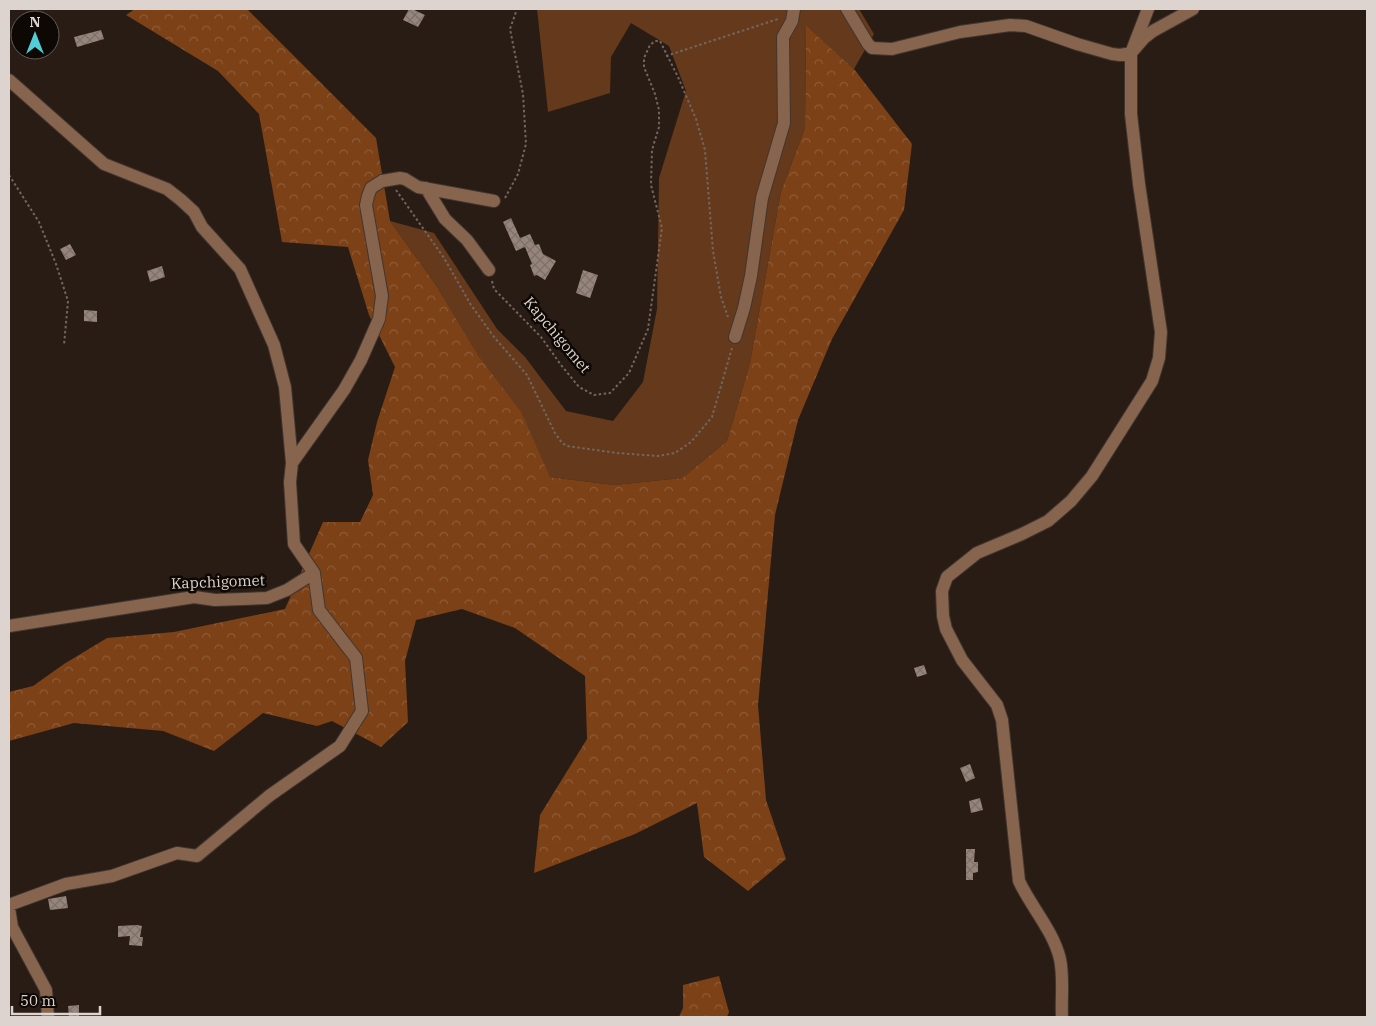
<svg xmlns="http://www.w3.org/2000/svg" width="1376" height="1026" viewBox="0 0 1376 1026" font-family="'IBM Plex Serif',serif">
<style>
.grass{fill:#65391b}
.forest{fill:url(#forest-crowns)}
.building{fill:url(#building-cross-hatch)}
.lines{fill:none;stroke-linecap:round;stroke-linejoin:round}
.minor-casing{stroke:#42362f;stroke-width:14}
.path{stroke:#726760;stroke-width:2;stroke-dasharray:2.5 2.5;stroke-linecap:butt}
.minor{stroke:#86644e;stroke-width:12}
.labels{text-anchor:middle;stroke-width:5;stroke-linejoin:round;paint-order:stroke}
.street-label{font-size:15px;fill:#ddd4cf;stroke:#0e0805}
</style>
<defs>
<pattern id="forest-crowns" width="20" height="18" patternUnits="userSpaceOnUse" patternTransform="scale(1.25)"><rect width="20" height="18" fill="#7c4116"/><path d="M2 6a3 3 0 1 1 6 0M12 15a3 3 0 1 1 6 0" fill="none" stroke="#8e5c37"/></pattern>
<pattern id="building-cross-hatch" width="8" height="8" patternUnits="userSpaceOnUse" patternTransform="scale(1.25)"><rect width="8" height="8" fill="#96857c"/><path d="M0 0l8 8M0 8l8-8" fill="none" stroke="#7d7069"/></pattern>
</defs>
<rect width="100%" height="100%" fill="#291c15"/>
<path class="grass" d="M537 9H859L874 34 854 69 806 27 805 128 781 191 750 363 727 441 682 478 614 485 550 477 436 285 390 221 434 233 497 329 525 357 566 411 613 421 643 382 657 309 659 178 686 91 669 46 631 23 611 57 610 93 548 112Z"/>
<path class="forest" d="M135 9H247L376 138 390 221 436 285 479 357 521 412 550 477 614 485 682 478 727 441 750 363 781 191 805 128 806 26 854 69 912 144 904 210 832 339 798 420 775 515 758 705 766 800 786 859 748 891 704 857 697 803 635 834 534 873 540 815 587 739 585 676 515 628 462 609 416 620 405 661 408 722 381 747 332 721 317 726 263 713 214 751 163 731 74 723 9 741V692L33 686 64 664 107 638 174 632 285 609 323 522H360L373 495 368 460 377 422 395 367 369 315 348 247 282 242 259 114 218 71 126 15Z
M719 976 729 1012 727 1017H679L683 1008V985Z"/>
<path class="building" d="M409 9H412L425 15 418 27 403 20Z
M101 30 104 39 77 47 74 37Z
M511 218 520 238 530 234 535 245 539 244 543 254 556 261 545 280 537 275 534 276 530 265 532 264 525 247 516 251 503 222Z
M70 244 76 255 66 260 60 249Z
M162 266 165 277 150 282 147 271Z
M583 270 598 275 590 298 576 293Z
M84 310 97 311V322L84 321Z
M924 665 927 674 917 677 914 668Z
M970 764 975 778 966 782 960 768Z
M980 798 983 810 971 813 969 801Z
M966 849H975L974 862H978V872L973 873V880H966Z
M66 896 68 908 50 910 48 899Z
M137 925 142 926 140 937H143L142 946 129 945 130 936 118 937V926Z
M79 1005V1016L69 1017 68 1006Z"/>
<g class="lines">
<g class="minor-casing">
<path id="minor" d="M847 9 868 44 872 48 892 49 960 32 1010 25 1026 26 1077 44 1112 54 1120 55 1131 53 1144 38 1153 31 1193 9
M9 80 104 164 167 189 181 200 194 212 202 227 240 269 274 345 285 387 292 463
M426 188 445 219 467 240 489 270
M735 337 744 308 751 276 762 198 784 123 783 37 792 21 794 9
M9 626 194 597 215 600 267 598 287 590 314 573 294 544 290 482 292 463 344 390 361 360 379 319 382 296 366 205 368 196 371 188 382 181 400 178 405 179 418 187 494 201
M9 905 66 884 112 876 177 853 197 856 269 796 340 746 362 711 356 658 319 610 314 573
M9 908 12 927 46 990 48 1017
M1062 1017C1061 998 1064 978 1060 959 1053 930 1031 907 1019 881L1002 720 997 705 962 660 946 629 943 616 942 591 947 577 977 553 1022 534 1048 521 1071 501 1092 476 1152 381 1159 358 1161 332 1139 184 1131 114V53L1148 9"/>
</g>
<path class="path" d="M666 56 778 19
M9 175 39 222 56 264 68 301 64 345
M396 190 444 258 471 305 494 337 527 375 555 433 562 443 567 446 617 453 658 456 675 453 691 442 712 417 732 348
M505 198 518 174 526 144 523 94 510 29 517 9
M492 281 494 289 541 337 561 365 579 387 594 395 610 393 629 373 648 329 662 228 651 185 652 150 659 127V110L655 94 644 67V58L650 45 655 41H660L678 77 696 119 705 150 713 251 721 297 728 317"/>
<use href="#minor" class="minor"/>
</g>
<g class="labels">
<g class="street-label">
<text transform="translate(557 335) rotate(50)" y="5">Kapchigomet</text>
<text transform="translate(218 582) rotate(-2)" y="5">Kapchigomet</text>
</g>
</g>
<rect width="1376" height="1026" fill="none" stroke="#ddd4cf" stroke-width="20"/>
<g transform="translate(35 35)"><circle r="24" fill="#0e0805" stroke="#615a56"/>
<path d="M0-4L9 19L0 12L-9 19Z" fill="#52ccd6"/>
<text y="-8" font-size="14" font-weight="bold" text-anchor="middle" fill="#ddd4cf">N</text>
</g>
<path d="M12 1006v8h88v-8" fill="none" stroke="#ddd4cf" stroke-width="2.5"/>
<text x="20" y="1006" font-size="15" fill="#ddd4cf" stroke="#0e0805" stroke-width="4" paint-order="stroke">50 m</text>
</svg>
